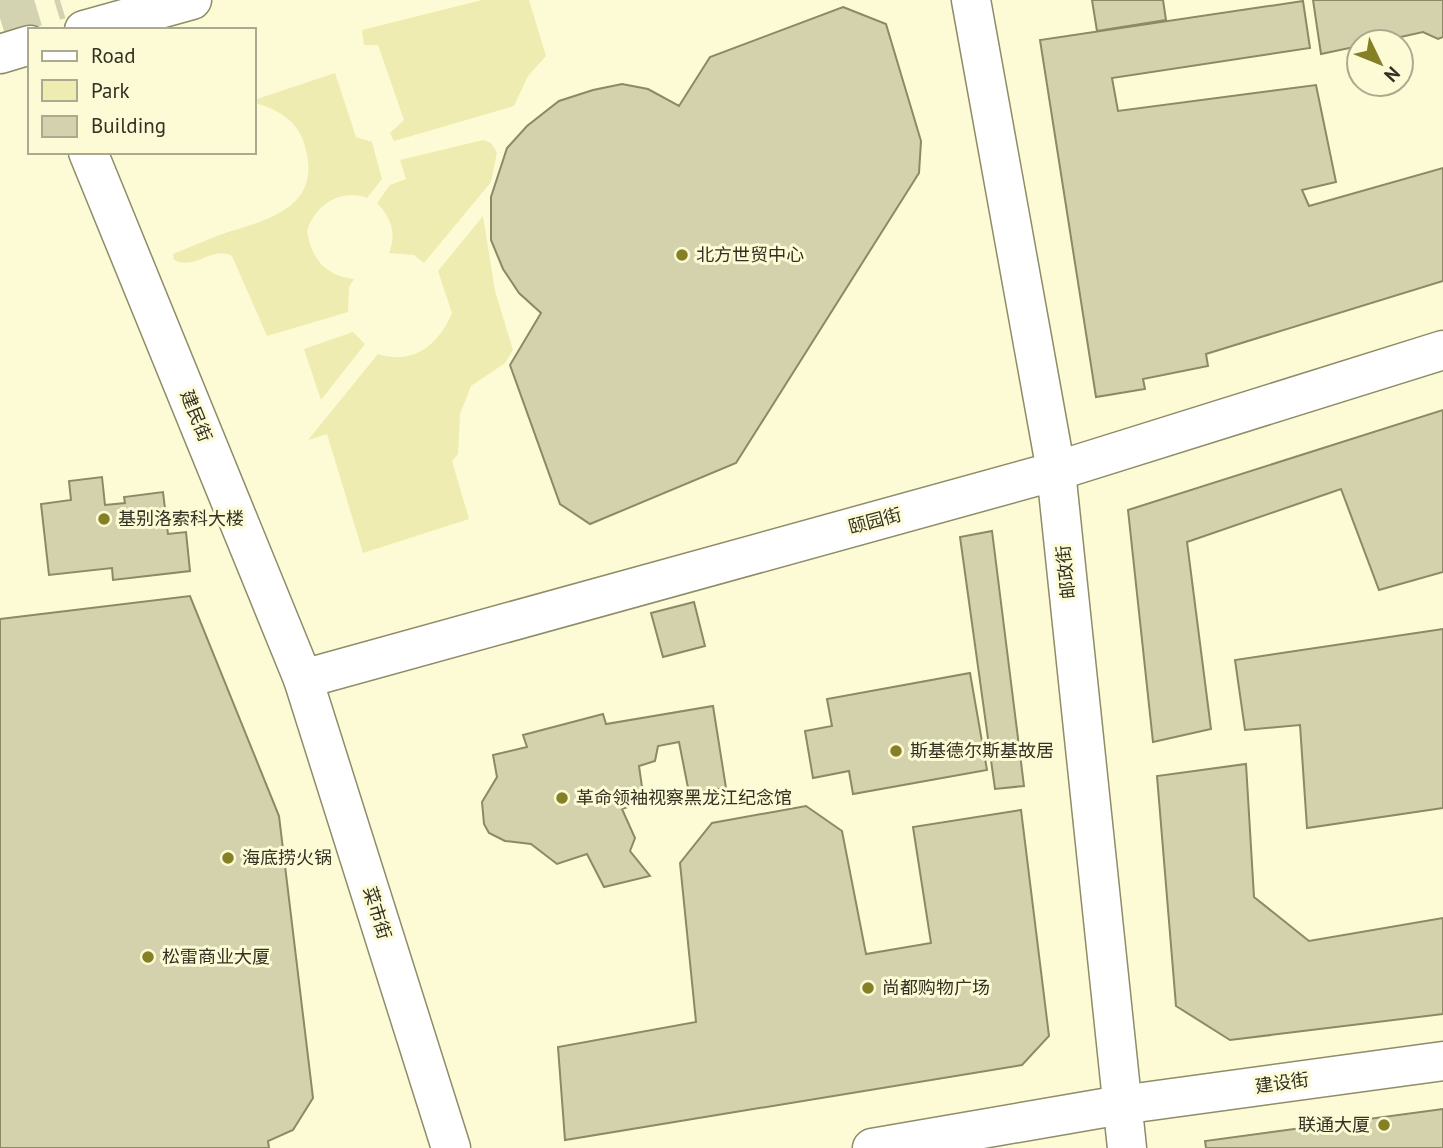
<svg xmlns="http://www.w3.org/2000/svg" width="1443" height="1148" viewBox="0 0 1443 1148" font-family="'PT Sans','Noto Sans SC',sans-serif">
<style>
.green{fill:#efecb1}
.building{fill:#d4d2ad;stroke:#8b8966;stroke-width:2}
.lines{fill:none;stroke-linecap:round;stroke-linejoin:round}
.primary-tunnel{stroke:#d4d3b1;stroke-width:38;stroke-dasharray:38 19;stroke-linecap:butt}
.street-casing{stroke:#8e8c69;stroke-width:41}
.secondary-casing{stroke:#8e8c69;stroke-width:41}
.primary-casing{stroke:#8e8c69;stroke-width:41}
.street{stroke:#fff;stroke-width:38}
.secondary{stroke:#fff;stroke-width:38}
.primary{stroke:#fff;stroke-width:38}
.poi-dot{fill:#857f26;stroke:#fdfbd5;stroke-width:2.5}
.labels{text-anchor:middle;stroke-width:6;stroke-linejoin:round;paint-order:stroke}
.poi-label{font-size:18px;fill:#323123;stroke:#fdfbd5;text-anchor:start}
.street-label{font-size:18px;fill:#323123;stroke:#fdfbd5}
</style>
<rect width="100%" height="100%" fill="#fdfbd5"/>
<path class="green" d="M482 0H529L546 56 528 76 514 106 394 141 390 133 404 120 378 45H364L362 30Z
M335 73 356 137 372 142 382 179 367 198C341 188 315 205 307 231 312 260 325 275 354 279L349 287 348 312 267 336 232 256C213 245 195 271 174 260L173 254C191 247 210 238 228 232 276 218 325 203 303 140 296 120 274 107 254 103V100Z
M483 140 491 143 497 152 491 182 424 263 414 255 389 253C397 233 391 218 377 203L390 185 406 179 400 160Z
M483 216 495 291 513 350 505 363 471 386 460 414 458 454 452 461 469 519 363 553 327 434 308 440 378 354C413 365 438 346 452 313L438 271Z
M353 332 365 344 321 400 304 349Z"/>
<path class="building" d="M1092 0H1163L1166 20 1097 31Z
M1313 0H1443V37L1438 39 1423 32 1378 42H1359V46L1321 54Z
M1303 1 1310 48 1112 78 1118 111 1316 85 1336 182 1302 190 1309 206 1443 168V281L1206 354 1208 366 1143 379 1145 389 1096 397 1040 40Z
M843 7 886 24 921 141 919 173 736 463 590 524 560 504 510 365 541 313 519 293 503 269 491 240V197L507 148 527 126 559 101 593 90 622 84 648 89 679 106 710 57Z
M1443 410V572L1379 590 1341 489 1187 542 1211 729 1153 742 1128 510Z
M102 477 105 505 125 503 124 497 163 492 168 534 186 532 190 571 113 580 112 568 49 575 41 504 71 500 69 481Z
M992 531 1024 786 995 789 960 537Z
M190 596 279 816 313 1098 293 1130 268 1141 269 1148H0V619Z
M694 602 705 646 663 657 651 613Z
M1443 629V808L1307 828 1300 725 1245 730 1235 660Z
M970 673 987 770 853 794 849 771 813 778 805 731 832 726 827 699Z
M713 706 726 788 689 793 679 742 658 746 655 761 639 766 642 787 639 803 622 809 635 838 630 851 650 876 604 887 587 854 557 864 531 844 505 841 489 833 484 824 482 802 497 777 493 755 527 747 523 735 603 714 606 724Z
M1246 764 1254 897 1309 941 1443 918V1014L1230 1040 1176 1006 1157 776Z
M806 806 842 831 866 954 931 943 913 827 1021 810 1049 1036 1022 1065 565 1140 558 1047 696 1022 680 863 712 823Z
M1443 1109V1148H1206L1205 1141Z"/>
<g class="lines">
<path class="primary-tunnel" d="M0 18 60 0"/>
<g class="street-casing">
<path id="street" d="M303 679 451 1148
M872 1148 1121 1105"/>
</g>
<g class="secondary-casing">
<path id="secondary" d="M971 0 1056 471 1127 1148
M88 152 303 679 1056 471 1443 350
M1121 1105 1443 1061"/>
</g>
<g class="primary-casing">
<path id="primary" d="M84 30 192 0
M0 54 30 45"/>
</g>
<use href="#street" class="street"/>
<use href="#secondary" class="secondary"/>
<use href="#primary" class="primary"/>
</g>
<g class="poi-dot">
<circle cx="682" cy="255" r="7"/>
<circle cx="104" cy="519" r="7"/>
<circle cx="896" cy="751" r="7"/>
<circle cx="562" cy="798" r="7"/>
<circle cx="228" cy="858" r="7"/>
<circle cx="148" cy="957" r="7"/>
<circle cx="868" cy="988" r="7"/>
<circle cx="1384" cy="1125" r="7"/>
</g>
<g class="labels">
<g class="poi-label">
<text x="696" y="261">北方世贸中心</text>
<text x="118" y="525">基别洛索科大楼</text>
<text x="910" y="757">斯基德尔斯基故居</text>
<text x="576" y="804">革命领袖视察黑龙江纪念馆</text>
<text x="242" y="864">海底捞火锅</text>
<text x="162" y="963">松雷商业大厦</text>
<text x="882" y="994">尚都购物广场</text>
<text x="1370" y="1131" text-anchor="end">联通大厦</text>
</g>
<g class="street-label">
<text transform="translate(196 416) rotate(68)" y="6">建民街</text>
<text transform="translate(875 521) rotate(-15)" y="6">颐园街</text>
<text transform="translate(1066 572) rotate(-96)" y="6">邮政街</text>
<text transform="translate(377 913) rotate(73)" y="6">菜市街</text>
<text transform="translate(1282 1083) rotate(-8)" y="6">建设街</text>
</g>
</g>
<rect x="28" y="28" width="228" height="126" fill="#fdfbd5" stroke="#acaa8e" stroke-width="2"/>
<rect x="42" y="51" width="35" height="10" fill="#ffffff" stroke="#acaa8e" stroke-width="2"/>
<text x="91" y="63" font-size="21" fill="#323123">Road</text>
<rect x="42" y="80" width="35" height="21" fill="#efecb1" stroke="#acaa8e" stroke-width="2"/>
<text x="91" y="98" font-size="21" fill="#323123">Park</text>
<rect x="42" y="116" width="35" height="21" fill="#d4d2ad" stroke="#acaa8e" stroke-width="2"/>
<text x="91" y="133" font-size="21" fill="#323123">Building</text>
<g transform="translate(1380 63) rotate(133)"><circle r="33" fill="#fdfbd5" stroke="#acaa8e" stroke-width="2"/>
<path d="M0-5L12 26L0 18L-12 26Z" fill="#857f26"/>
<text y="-10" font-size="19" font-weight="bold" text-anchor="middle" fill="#323123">N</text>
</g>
</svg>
